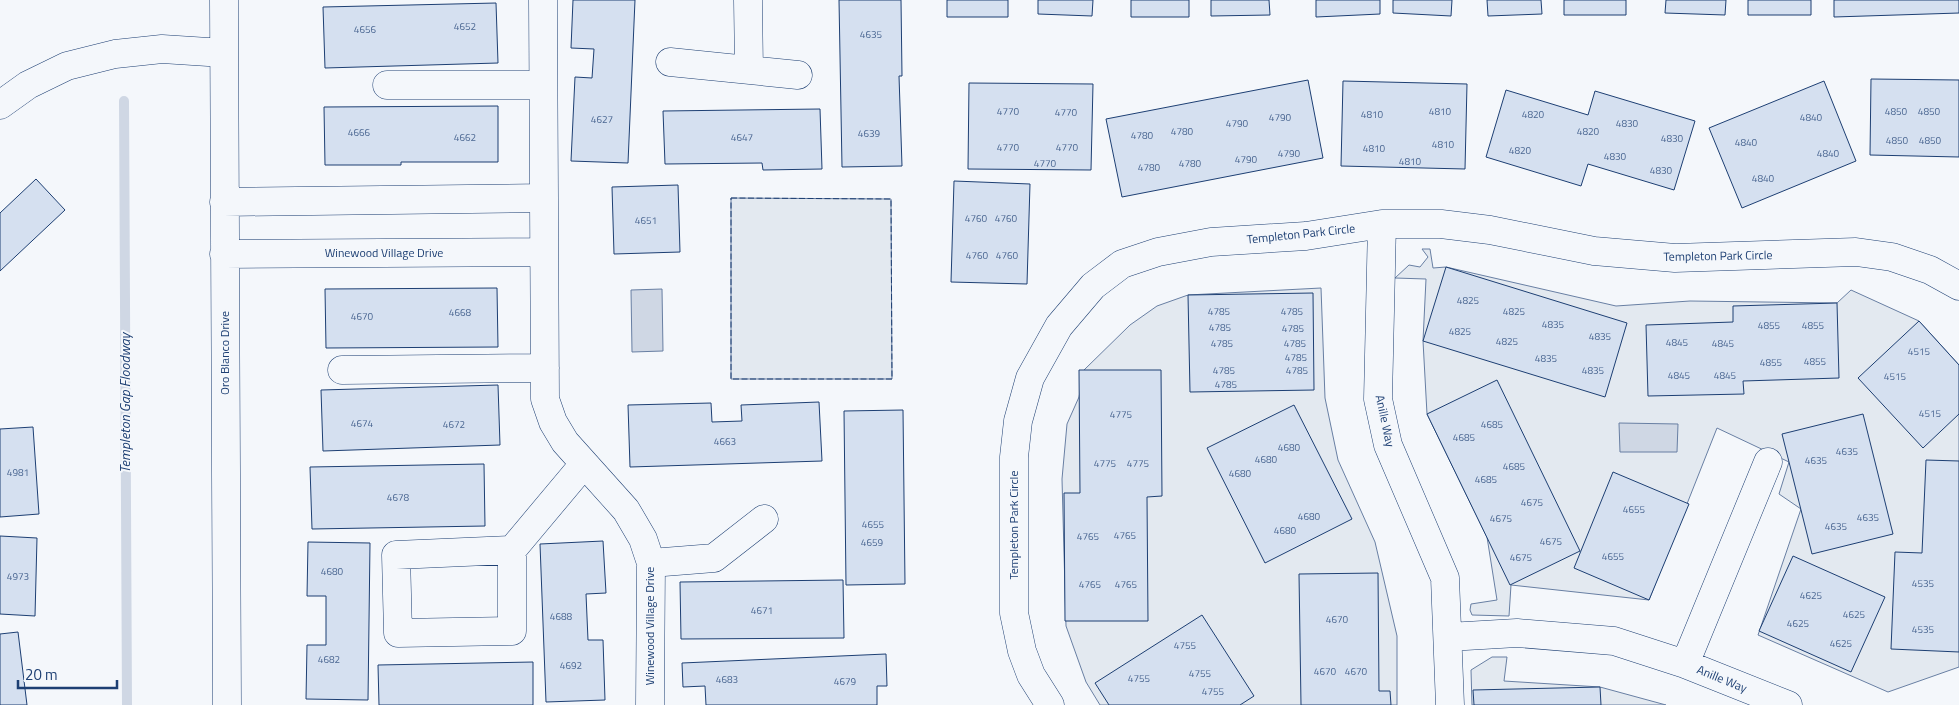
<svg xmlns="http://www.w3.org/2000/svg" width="1959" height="705" viewBox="0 0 1959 705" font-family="'Titillium Web',sans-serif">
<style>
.green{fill:#e3e9f0;stroke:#687fa3}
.water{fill:#cfd7e4;stroke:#687fa3}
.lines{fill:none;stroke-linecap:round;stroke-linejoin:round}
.stream{stroke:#cfd7e4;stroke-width:10}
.building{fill:#d5e0f0;stroke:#1d3f73}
.minor-casing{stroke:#1d3f73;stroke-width:29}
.minor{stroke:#f4f7fb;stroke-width:28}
.fence{stroke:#1d3f73;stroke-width:1;stroke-dasharray:6 2.5;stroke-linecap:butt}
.labels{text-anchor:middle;stroke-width:4;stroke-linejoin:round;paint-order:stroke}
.number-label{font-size:10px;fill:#4b6792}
.street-label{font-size:12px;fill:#1d3f73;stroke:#f4f7fb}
.water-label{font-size:14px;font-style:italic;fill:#1d3f73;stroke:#f4f7fb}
</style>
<rect width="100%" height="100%" fill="#f4f7fb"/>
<path class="green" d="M731 198 891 199 892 379H731Z
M1422 249H1430L1433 268 1446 267 1616 306 1690 301 1837 303 1851 290 1919 321 1959 365V667L1888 692 1758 635 1801 509 1779 494 1789 462 1717 428 1649 600 1511 585 1509 616 1472 615 1470 610 1471 604 1497 600 1487 537 1427 414 1423 341 1426 279 1395 278 1409 265 1420 267 1428 257Z
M1321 288 1325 398 1338 460 1375 542 1397 636V705H1100L1086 682 1066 626 1062 479 1067 424 1079 397 1084 370 1130 325 1157 306 1188 295Z
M1492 657H1507L1504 681 1600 687 1666 705H1472L1471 670Z"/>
<path class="water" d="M662 289 663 351 632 352 631 290Z
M1619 423 1678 424 1677 452H1620Z"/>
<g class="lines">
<path class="stream" d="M124 101 127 705"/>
</g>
<path class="building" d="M573 0H635L628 163 571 161 575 77 592 78 594 49 571 48Z
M839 0H901L902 76H899L902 166 842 167Z
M947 0H1008V17H947Z
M1038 0H1093L1092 16 1038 14Z
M1131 0H1189V17H1131Z
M1211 0H1269L1270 15 1211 16Z
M1316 0H1380V14L1316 17Z
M1393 0H1452L1451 16 1393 13Z
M1487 0H1541L1542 14 1488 16Z
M1564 0H1626V15H1564Z
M1666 0H1726L1725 15 1665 13Z
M1748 0H1811V15H1748Z
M1834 0H1959V13L1834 17Z
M496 3 498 63 325 68 323 7Z
M1871 79 1959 80V157L1870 155Z
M1308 80 1323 158 1122 197 1106 119Z
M1343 81 1467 84 1465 169 1341 166Z
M1824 81 1856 161 1742 208 1709 128Z
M969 83 1093 84 1091 170 968 169Z
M1506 90 1588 115 1595 91 1695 121 1674 190 1588 164 1581 186 1486 157Z
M498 106V162H401V165H325L324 107Z
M820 109 822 169 763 170 762 163 665 164 663 111Z
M36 179 65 210 0 271V213Z
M954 181 1030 184 1027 284 951 282Z
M678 185 680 252 614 254 612 187Z
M1446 267 1627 323 1605 397 1423 341Z
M497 288 498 347 326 348 325 289Z
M1313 293 1314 390 1190 392 1188 295Z
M1837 303 1839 378 1743 381 1744 394 1648 396 1646 325 1733 322V306Z
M1919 321 1959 365V414L1923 448 1858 378Z
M1079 370H1161L1162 496 1147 497 1148 621H1065L1064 493H1080Z
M1497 380 1580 551 1510 585 1427 414Z
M498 385 500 445 323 451 321 390Z
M819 402 822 461 630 467 628 405 711 403 712 422 742 421 741 405Z
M1294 405 1352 519 1265 563 1207 448Z
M903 410 905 584 846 585 844 411Z
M1863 414 1893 534 1812 554 1782 434Z
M33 427 39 514 0 517V429Z
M1926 460 1959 461V652L1891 649 1895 552 1922 553Z
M484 464 485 526 312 529 310 467Z
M1613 472 1689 504 1649 600 1574 568Z
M0 536 37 538 35 616 0 614Z
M603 541 606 593 586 594 588 640H603L605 700 546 702 540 544Z
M308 542 370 543 368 700 306 699 307 645H326V596H307Z
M1793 556 1885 597 1851 672 1759 631Z
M1378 573 1379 691H1390L1391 705H1301L1299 574Z
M843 580 844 638 681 639 680 582Z
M1202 615 1254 696 1240 705H1109L1095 683Z
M18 632 27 705H0V634Z
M886 654 887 686H877V705H706L705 686 683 687 682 663Z
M533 662V705H379L378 665Z
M1600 687 1601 705H1474L1473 690Z"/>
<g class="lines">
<g class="minor-casing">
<path id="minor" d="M224 0 227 705
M543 0 545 399 553 422 565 442 626 510 643 539 651 563 650 705
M748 0 749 70
M670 62 798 75
M387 85H543
M0 105 28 85 67 66 115 54 162 49 224 53
M224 202 544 198
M1382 224 1378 399 1388 445 1445 578 1450 705
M224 254 544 252
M342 370 545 368
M512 550V631L398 633 396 555 512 550 584 464
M651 563 714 558 764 519
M1448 637 1517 633 1614 641 1685 664 1788 705
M1685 664 1768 462
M1050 705 1031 675 1022 651 1014 613V457L1018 421 1030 378 1059 326 1093 286 1122 264 1158 252 1211 242 1306 236 1382 224H1441L1490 230 1594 251 1675 258 1856 252 1892 257 1930 270 1959 286"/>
</g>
<use href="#minor" class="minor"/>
<path class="fence" d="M731 198 891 199 892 379H731Z"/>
</g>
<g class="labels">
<g class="number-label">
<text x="465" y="30">4652</text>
<text x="365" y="33">4656</text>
<text x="871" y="38">4635</text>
<text x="1008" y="115">4770</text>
<text x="1440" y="115">4810</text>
<text x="1896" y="115">4850</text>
<text x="1929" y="115">4850</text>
<text x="1066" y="116">4770</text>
<text x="1372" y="118">4810</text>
<text x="1533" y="118">4820</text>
<text x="1280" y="121">4790</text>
<text x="1811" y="121">4840</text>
<text x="602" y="123">4627</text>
<text x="1237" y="127">4790</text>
<text x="1627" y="127">4830</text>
<text x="1182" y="135">4780</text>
<text x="1588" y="135">4820</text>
<text x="359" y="136">4666</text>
<text x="869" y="137">4639</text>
<text x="1142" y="139">4780</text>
<text x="465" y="141">4662</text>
<text x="742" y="141">4647</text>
<text x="1672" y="142">4830</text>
<text x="1897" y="144">4850</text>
<text x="1930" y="144">4850</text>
<text x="1746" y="146">4840</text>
<text x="1443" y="148">4810</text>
<text x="1008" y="151">4770</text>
<text x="1067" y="151">4770</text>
<text x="1374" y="152">4810</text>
<text x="1520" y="154">4820</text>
<text x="1289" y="157">4790</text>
<text x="1828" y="157">4840</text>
<text x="1615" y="160">4830</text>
<text x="1246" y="163">4790</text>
<text x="1410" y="165">4810</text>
<text x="1045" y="167">4770</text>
<text x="1190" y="167">4780</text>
<text x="1149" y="171">4780</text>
<text x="1661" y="174">4830</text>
<text x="1763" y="182">4840</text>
<text x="976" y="222">4760</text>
<text x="1006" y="222">4760</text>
<text x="646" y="224">4651</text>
<text x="977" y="259">4760</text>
<text x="1007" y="259">4760</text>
<text x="1468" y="304">4825</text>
<text x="1219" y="315">4785</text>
<text x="1292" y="315">4785</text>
<text x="1514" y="315">4825</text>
<text x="460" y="316">4668</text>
<text x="362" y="320">4670</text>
<text x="1553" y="328">4835</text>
<text x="1769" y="329">4855</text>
<text x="1813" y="329">4855</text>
<text x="1220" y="331">4785</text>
<text x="1293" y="332">4785</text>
<text x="1460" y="335">4825</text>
<text x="1600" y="340">4835</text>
<text x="1507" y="345">4825</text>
<text x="1677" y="346">4845</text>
<text x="1222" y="347">4785</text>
<text x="1295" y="347">4785</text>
<text x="1723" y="347">4845</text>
<text x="1919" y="355">4515</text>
<text x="1296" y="361">4785</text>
<text x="1546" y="362">4835</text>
<text x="1815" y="365">4855</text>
<text x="1771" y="366">4855</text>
<text x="1224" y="374">4785</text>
<text x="1297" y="374">4785</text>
<text x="1593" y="374">4835</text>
<text x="1679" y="379">4845</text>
<text x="1725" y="379">4845</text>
<text x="1895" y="380">4515</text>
<text x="1226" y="388">4785</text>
<text x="1930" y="417">4515</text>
<text x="1121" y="418">4775</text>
<text x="362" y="427">4674</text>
<text x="454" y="428">4672</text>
<text x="1492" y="428">4685</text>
<text x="1464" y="441">4685</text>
<text x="725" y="445">4663</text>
<text x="1289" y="451">4680</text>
<text x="1847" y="455">4635</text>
<text x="1266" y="463">4680</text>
<text x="1816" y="464">4635</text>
<text x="1105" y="467">4775</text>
<text x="1138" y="467">4775</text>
<text x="1514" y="470">4685</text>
<text x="18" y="476">4981</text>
<text x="1240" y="477">4680</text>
<text x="1486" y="483">4685</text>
<text x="398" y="501">4678</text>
<text x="1532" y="506">4675</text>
<text x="1634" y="513">4655</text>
<text x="1309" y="520">4680</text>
<text x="1868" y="521">4635</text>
<text x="1501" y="522">4675</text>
<text x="873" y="528">4655</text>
<text x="1836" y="530">4635</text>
<text x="1285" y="534">4680</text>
<text x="1125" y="539">4765</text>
<text x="1088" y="540">4765</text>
<text x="1551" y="545">4675</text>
<text x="872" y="546">4659</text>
<text x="1613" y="560">4655</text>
<text x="1521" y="561">4675</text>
<text x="332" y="575">4680</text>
<text x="18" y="580">4973</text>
<text x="1923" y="587">4535</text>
<text x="1090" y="588">4765</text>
<text x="1126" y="588">4765</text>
<text x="1811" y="599">4625</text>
<text x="762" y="614">4671</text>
<text x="1854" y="618">4625</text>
<text x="561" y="620">4688</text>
<text x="1337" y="623">4670</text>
<text x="1798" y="627">4625</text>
<text x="1923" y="633">4535</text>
<text x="1841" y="647">4625</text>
<text x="1185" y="649">4755</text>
<text x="329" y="663">4682</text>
<text x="571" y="669">4692</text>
<text x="1325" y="675">4670</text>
<text x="1356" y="675">4670</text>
<text x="1200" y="677">4755</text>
<text x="1139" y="682">4755</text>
<text x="727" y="683">4683</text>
<text x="845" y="685">4679</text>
<text x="1213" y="695">4755</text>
</g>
<g class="street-label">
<text transform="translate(1301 234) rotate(-6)" y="4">Templeton Park Circle</text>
<text x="384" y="257">Winewood Village Drive</text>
<text transform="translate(1718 256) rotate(-1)" y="4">Templeton Park Circle</text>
<text transform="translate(225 353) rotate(-90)" y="4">Oro Blanco Drive</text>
<text transform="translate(1385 421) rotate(78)" y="4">Anille Way</text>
<text transform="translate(1014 525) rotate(-90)" y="4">Templeton Park Circle</text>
<text transform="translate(650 626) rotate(-90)" y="4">Winewood Village Drive</text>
<text transform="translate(1722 679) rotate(22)" y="4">Anille Way</text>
</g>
<g class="water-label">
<text transform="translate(125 403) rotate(-90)" y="5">Templeton Gap Floodway</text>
</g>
</g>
<path d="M18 680v8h99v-8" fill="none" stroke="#1d3f73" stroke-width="2.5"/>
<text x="25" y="680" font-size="15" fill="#1d3f73" stroke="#f4f7fb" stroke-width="4" paint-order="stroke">20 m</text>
</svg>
